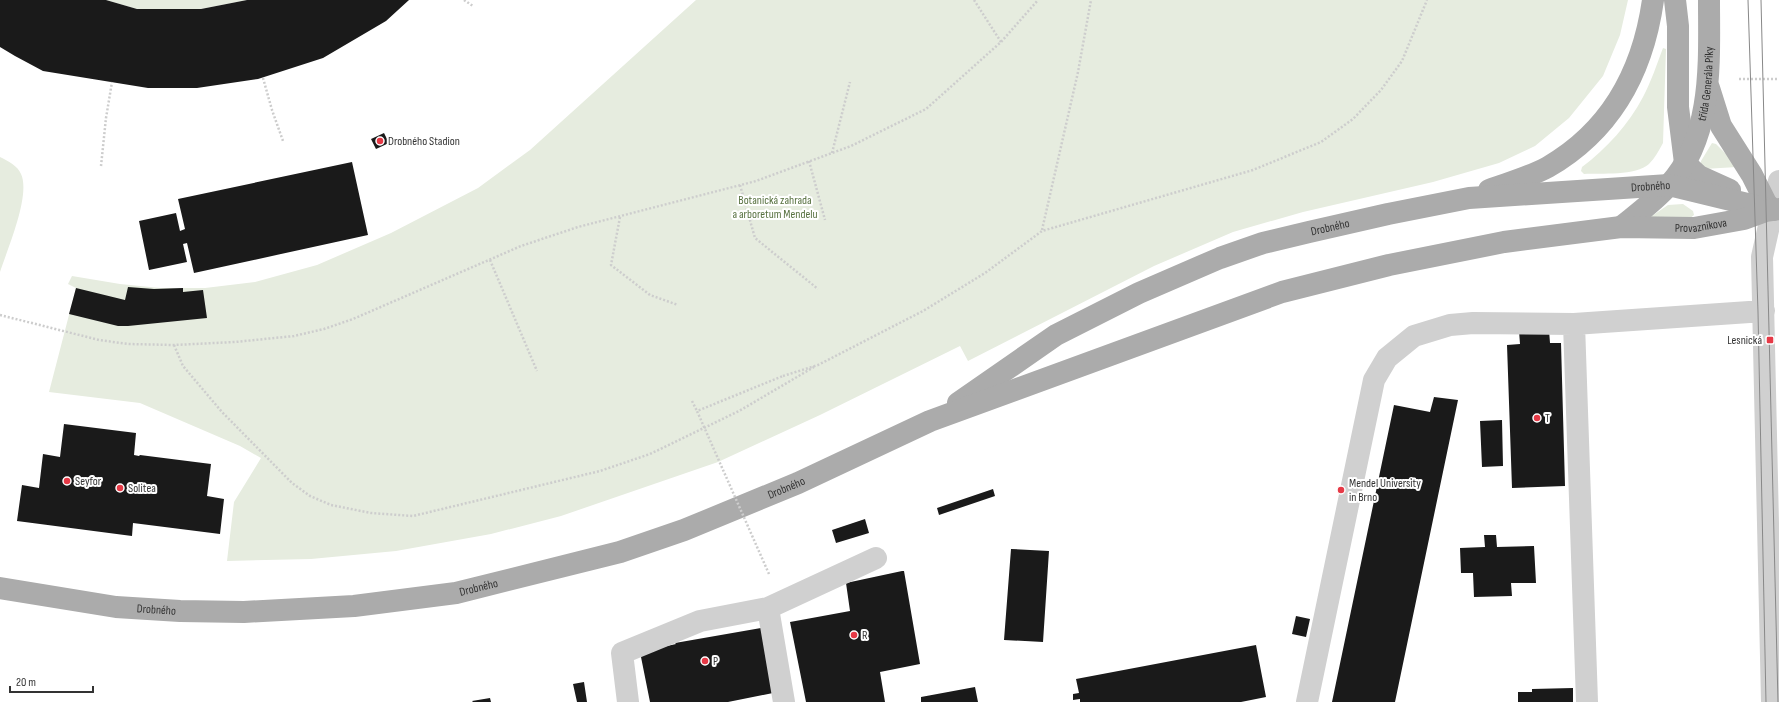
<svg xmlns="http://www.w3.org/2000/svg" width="1779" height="702" viewBox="0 0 1779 702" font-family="'Sofia Sans Condensed',sans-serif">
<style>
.green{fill:#e6ecdf}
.building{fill:#1a1a1a}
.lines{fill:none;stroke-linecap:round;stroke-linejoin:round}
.path{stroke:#cdcdcd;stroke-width:2.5;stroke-dasharray:2 2;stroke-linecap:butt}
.minor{stroke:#d0d0d0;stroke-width:22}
.major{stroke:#ababab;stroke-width:22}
.tram{stroke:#888;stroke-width:1}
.path-bridge{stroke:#cdcdcd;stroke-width:2.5;stroke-dasharray:2 2;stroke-linecap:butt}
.poi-dot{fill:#e63946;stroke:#fff;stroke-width:1.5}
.labels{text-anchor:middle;stroke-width:4;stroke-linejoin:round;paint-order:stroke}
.street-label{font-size:12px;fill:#333;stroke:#fff}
.poi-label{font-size:12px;fill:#333;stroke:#fff;text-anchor:start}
.park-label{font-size:12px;fill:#56703f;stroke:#fff}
</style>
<rect width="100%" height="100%" fill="#fff"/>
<path class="green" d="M106 0H247L201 9H137Z
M696 0H1628L1620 35 1603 76 1569 118 1535 146 1499 163 1433 182 1303 212 1233 232 1154 266 968 361 960 346 820 415 718 462 561 516 491 534 396 551 311 559 227 561 234 502 261 458 240 446 140 403 49 392 76 288 68 284 72 276 120 284 160 288H205L255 282 317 265 391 233 478 188 530 150Z
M1663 48 1666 49 1663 143C1659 150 1655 158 1649 164 1636 176 1601 173 1584 174L1581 171 1582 167C1606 149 1629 124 1643 97 1651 82 1657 64 1663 48Z
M1712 143 1716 144 1736 164 1737 167 1704 169 1700 167 1701 161Z
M0 157C8 161 18 166 21 174 31 195 7 250 0 272Z
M1683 204 1693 211 1694 215 1689 219 1649 218 1668 205Z"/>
<path class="building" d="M0 0H106L137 9H201L247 0H409L386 21 323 58 258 79 197 88H148L43 71 15 56 0 47Z
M384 133 389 143 376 149 371 139Z
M352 162 368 235 194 273 187 243 183 244 187 262 149 270 139 221 176 213 180 231 185 229 178 199Z
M128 287 154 289 183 288V292L203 290 207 318 128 326H118L69 314 76 288 125 300Z
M1549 330 1550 343H1561L1565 486 1512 488 1507 345 1520 344 1519 331Z
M1434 397 1458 400 1395 702H1332L1394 405 1430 412Z
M1502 420 1503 466 1482 467 1480 421Z
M64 424 136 433 134 455 139 456 140 455 211 464 207 496 224 499 220 534 133 523 132 536 17 521 22 485 39 488 43 454 60 457Z
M993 489 995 496 939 515 937 508Z
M865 519 869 533 836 543 832 530Z
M1484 535H1496L1497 547 1534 546 1536 583H1511L1512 596 1474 597 1473 573H1461L1460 548 1485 547Z
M1011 549 1049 551 1043 642 1004 640Z
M902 571H904L920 664 880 672 885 702H806L790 622 850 611 846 583Z
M1296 616 1310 619 1306 637 1292 634Z
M761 628 773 693 728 702H650L640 652 676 644 675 643Z
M1256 645 1266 697 1241 702H1080V699L1073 700V694L1079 693 1076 679Z
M584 682 587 702H577L573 684Z
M975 687 978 702H921V697Z
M1573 688V702H1518V692H1532V689Z
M490 698 491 702H473L472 701Z"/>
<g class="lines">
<path class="path" d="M464 0 473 6
M974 0 1001 42
M263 78 272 110 283 141
M1739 79H1779
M832 153 850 82
M809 161 825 220
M101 166 106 118 112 82
M740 185 755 238 818 289
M620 217 611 265 650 295 678 305
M1042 230 1078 72 1091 0
M490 260 537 371
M0 315 99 340 128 344 174 345 235 342 294 336 324 329 353 319 521 246 578 227 756 181 851 146 926 109 1001 42 1038 0
M174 345 183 366 222 412 292 483 310 496 331 505 371 513 413 516 600 471 650 454 739 411 814 367
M783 376 818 365 923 311 985 273 1042 231 1253 170 1321 142 1353 119 1381 90 1402 61 1427 0
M692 401 697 411"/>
<path class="minor" d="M1574 324 1764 311
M628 702 622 653 700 621 768 608
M784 702 768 608 876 558
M1307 702 1374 380 1387 358 1414 336 1450 325 1473 323 1574 324 1587 702
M1772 702 1762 257 1779 181"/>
<g class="major">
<path d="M1675 0 1678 26V107L1685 163 1699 176 1730 190"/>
<path d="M1709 88 1721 126 1752 175 1766 203 1773 210"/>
<path d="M1489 190C1508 183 1530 177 1548 167 1612 130 1643 71 1653 0"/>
<path id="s1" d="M1621 227C1637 214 1655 201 1669 185 1714 136 1709 61 1709 0"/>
<path id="s2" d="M958 403 1056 335 1139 293 1220 258 1263 243 1309 232 1388 214 1469 198 1669 185 1772 210"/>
<path id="s3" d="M0 588 116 607 180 611 244 612 354 606 456 593 620 552 684 530 798 483 930 421 1282 292 1389 265 1504 242 1621 227 1694 228 1744 219 1766 211 1779 209"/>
</g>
<path class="tram" d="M1748 0 1758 312 1766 702
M1761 0 1778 702"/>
<path class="path-bridge" d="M769 574 697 411 783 376"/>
</g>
<g class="poi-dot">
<circle cx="380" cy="141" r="4"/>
<rect x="1766" y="336" width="8" height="8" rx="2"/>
<circle cx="1537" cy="418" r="4"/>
<circle cx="67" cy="481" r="4"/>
<circle cx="120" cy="488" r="4"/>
<circle cx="1341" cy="490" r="4"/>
<circle cx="854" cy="635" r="4"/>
<circle cx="705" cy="661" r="4"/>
</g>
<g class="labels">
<g class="street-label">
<text dy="4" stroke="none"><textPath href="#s1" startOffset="174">třída Generála Píky</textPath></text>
<text dy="4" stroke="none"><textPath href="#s2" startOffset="739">Drobného</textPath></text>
<text dy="4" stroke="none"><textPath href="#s3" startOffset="1765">Provazníkova</textPath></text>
<text dy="4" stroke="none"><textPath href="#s2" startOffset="415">Drobného</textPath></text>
<text dy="4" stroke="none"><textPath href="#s3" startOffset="806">Drobného</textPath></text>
<text dy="4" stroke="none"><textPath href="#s3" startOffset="482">Drobného</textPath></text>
<text dy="4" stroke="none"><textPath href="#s3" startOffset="158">Drobného</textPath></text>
</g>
<g class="poi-label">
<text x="388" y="145">Drobného Stadion</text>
<text x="1762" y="344" text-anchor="end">Lesnická</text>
<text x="1545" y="422">T</text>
<text x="75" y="485">Seyfor</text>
<text x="1349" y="487">Mendel University<tspan x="1349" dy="14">in Brno</tspan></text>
<text x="128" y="492">Solitea</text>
<text x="862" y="639">R</text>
<text x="713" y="665">P</text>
</g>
<g class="park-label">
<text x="775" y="204">Botanická zahrada<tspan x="775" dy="14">a arboretum Mendelu</tspan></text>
</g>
</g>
<path d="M10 686v6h83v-6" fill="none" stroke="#333333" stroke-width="2"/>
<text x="16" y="686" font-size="12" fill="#333333" stroke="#ffffff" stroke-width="3" paint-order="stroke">20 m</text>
</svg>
